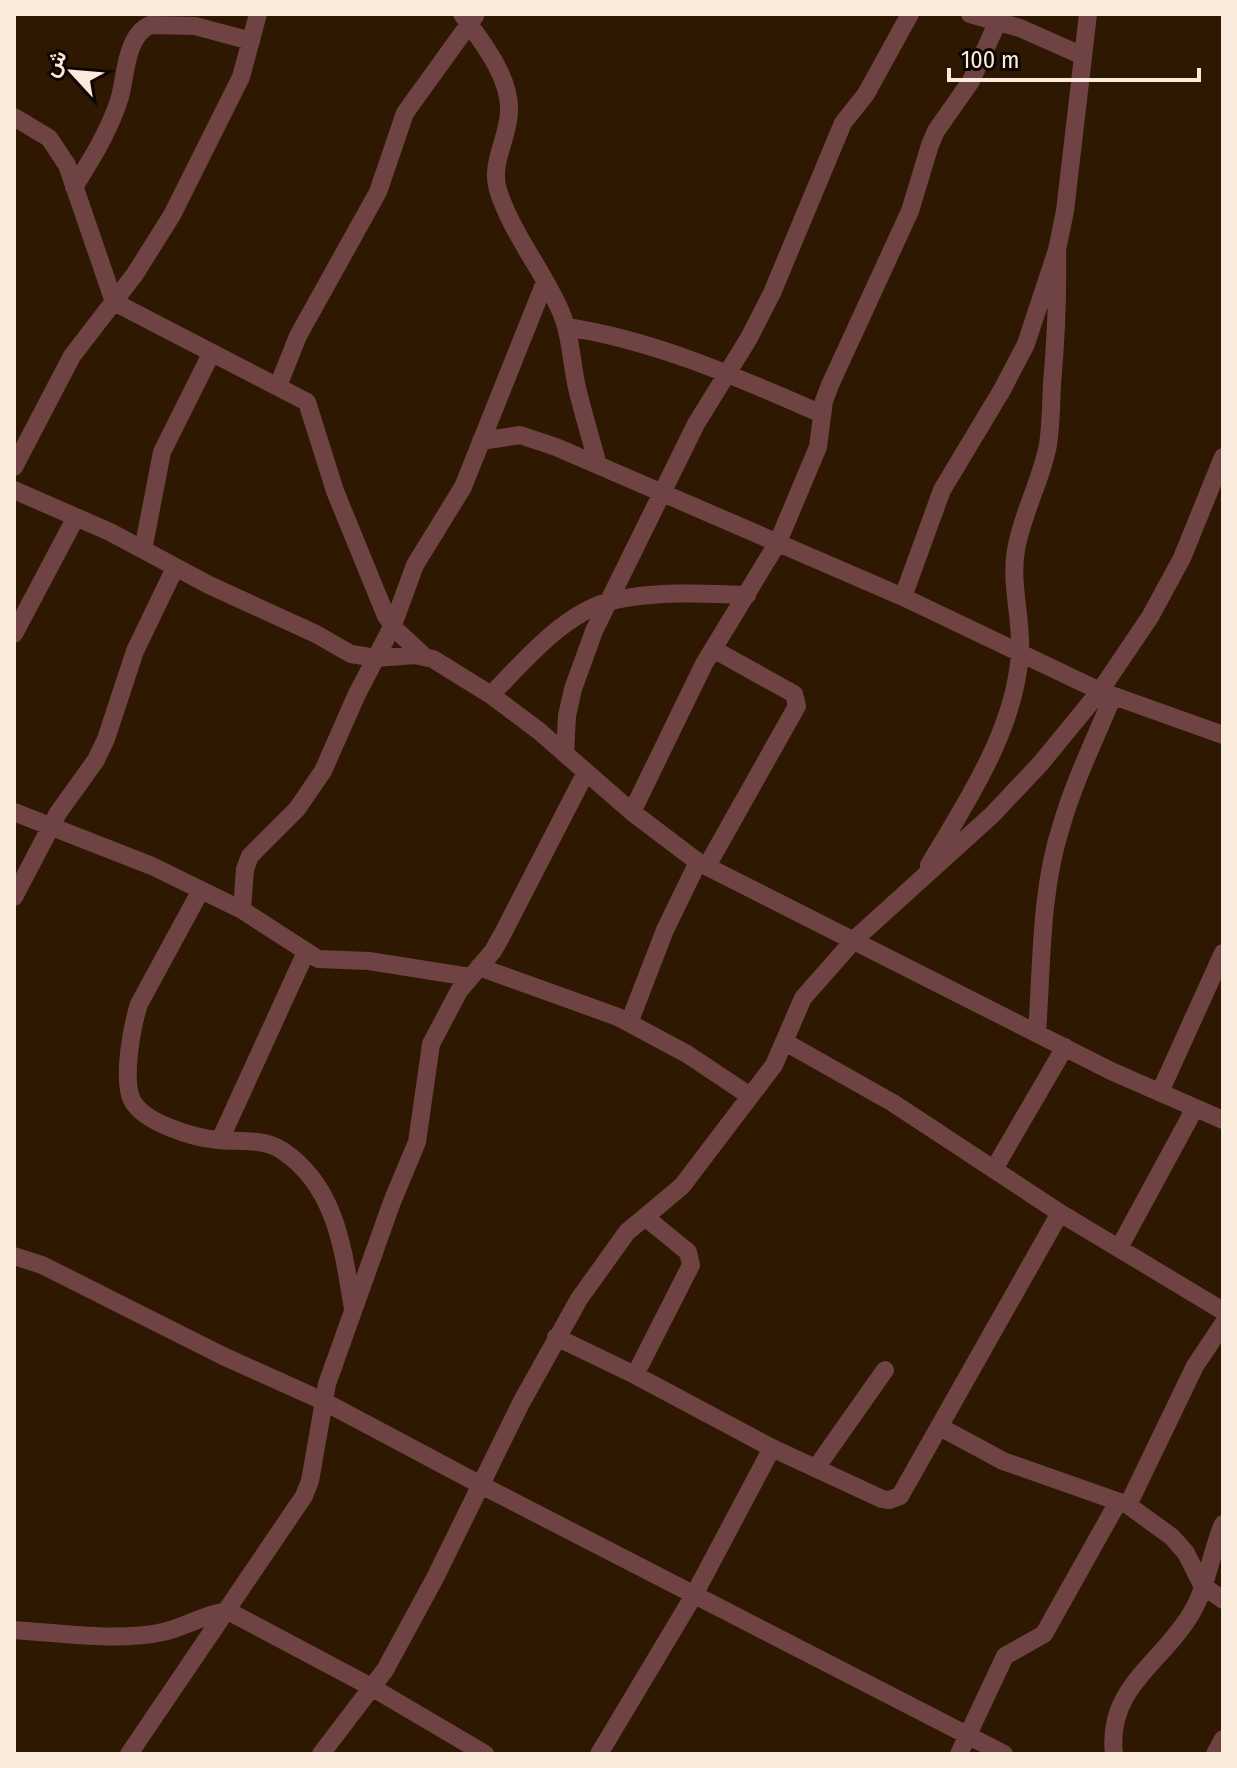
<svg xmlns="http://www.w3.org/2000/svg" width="1237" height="1768" viewBox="0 0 1237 1768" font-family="'Fira Sans Condensed',Vazirmatn,sans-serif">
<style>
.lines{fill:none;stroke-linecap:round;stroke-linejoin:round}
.minor{stroke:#6f4343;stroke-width:18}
</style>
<rect width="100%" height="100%" fill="#2e1802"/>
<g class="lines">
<path class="minor" d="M462 14C481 41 511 77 509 112 508 139 490 163 498 190 512 234 542 269 560 310 571 334 571 361 577 388 583 413 591 439 598 465
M970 14 1020 28 1083 56
M14 117 49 138 67 165 114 302 307 402 335 491 386 616 395 629 424 656
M74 187C92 158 110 130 120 97 126 74 126 36 150 25L195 26 251 41
M567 327C657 341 739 378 822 414
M278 386 298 336 378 192 405 113 475 16
M481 441 520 435 556 447 903 597 1100 691 1223 735
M14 467 72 356 135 274 172 215 241 77 258 14
M14 490 110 532 209 585 316 634 351 654 376 658 415 655 433 659 491 695 539 731 632 812 698 862 1111 1071 1223 1120
M143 550 162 452 211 354
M903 597 942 490 1002 390 1026 344 1057 250 1065 211 1088 14
M14 634 76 517
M491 695C523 662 565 612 611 601 652 591 705 593 747 595
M565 754 567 716 573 689 594 631 696 424 749 338 772 293 843 123 866 94 910 14
M14 812 152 866 242 910 318 959 369 961 470 977
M632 812 704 664 778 542 818 447 824 401 830 385 910 211 930 145 936 131 971 81 998 21
M929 865C967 801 1015 730 1020 653 1022 619 1010 584 1016 550 1022 514 1041 481 1048 445 1051 425 1051 404 1052 384 1056 339 1058 295 1057 250
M707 866 797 706 794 694 713 649
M201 890 139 1004C132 1026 122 1079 132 1100 143 1123 195 1138 218 1140 240 1142 264 1138 283 1151 337 1188 343 1250 353 1309
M14 897 58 813 96 760 106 739 135 651 175 568
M242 910 245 869 250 856 297 809 323 771 357 694 393 625 415 565 463 487 545 282
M479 967 618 1017 687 1054 750 1096
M629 1023 665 930 698 862
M1037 1033C1042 965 1040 892 1061 827 1074 782 1095 739 1113 696
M785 1042 893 1103 1060 1213 1223 1311
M1160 1092 1223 953
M220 1140 306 952
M994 1169 1065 1047
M1119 1248 1195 1108
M14 1256 42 1265 223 1356 323 1401 481 1485 1004 1754
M556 1337 635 1375 772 1448 882 1499 889 1500 900 1496 1060 1213
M635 1375 691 1265 688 1252 645 1217
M940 1427 1003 1461 1128 1505 1172 1537 1186 1553 1202 1585 1223 1600
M816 1468 885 1370
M1128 1505 1195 1366 1223 1324
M14 1630C60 1633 118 1642 163 1632 186 1627 204 1614 228 1611L373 1688 485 1754
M129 1754 304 1496 310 1481 327 1384 392 1202 417 1142 431 1044 459 991 493 951 502 935 586 772
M321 1754 385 1670 435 1578 521 1403 579 1299 627 1232 682 1186 774 1065 803 998 855 939 992 815 1041 763 1100 691 1150 617 1182 558 1223 457
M599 1754 694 1595 772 1448
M959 1754 1005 1656 1044 1634 1118 1502
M1114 1754C1106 1687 1163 1663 1192 1612 1207 1587 1211 1552 1223 1524
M1215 1754 1223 1739"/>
</g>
<rect width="1237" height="1768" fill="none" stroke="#f9eadc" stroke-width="32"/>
<g transform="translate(72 72) rotate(296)" stroke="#0f0601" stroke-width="6" paint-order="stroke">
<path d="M0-6L14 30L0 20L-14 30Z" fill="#f9eadc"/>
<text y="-12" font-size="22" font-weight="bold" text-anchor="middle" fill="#f9eadc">ش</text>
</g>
<path d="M949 68v12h250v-12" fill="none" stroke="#f9eadc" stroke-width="4"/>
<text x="961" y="68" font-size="24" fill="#f9eadc" stroke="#0f0601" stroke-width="6" paint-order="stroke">100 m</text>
</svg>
